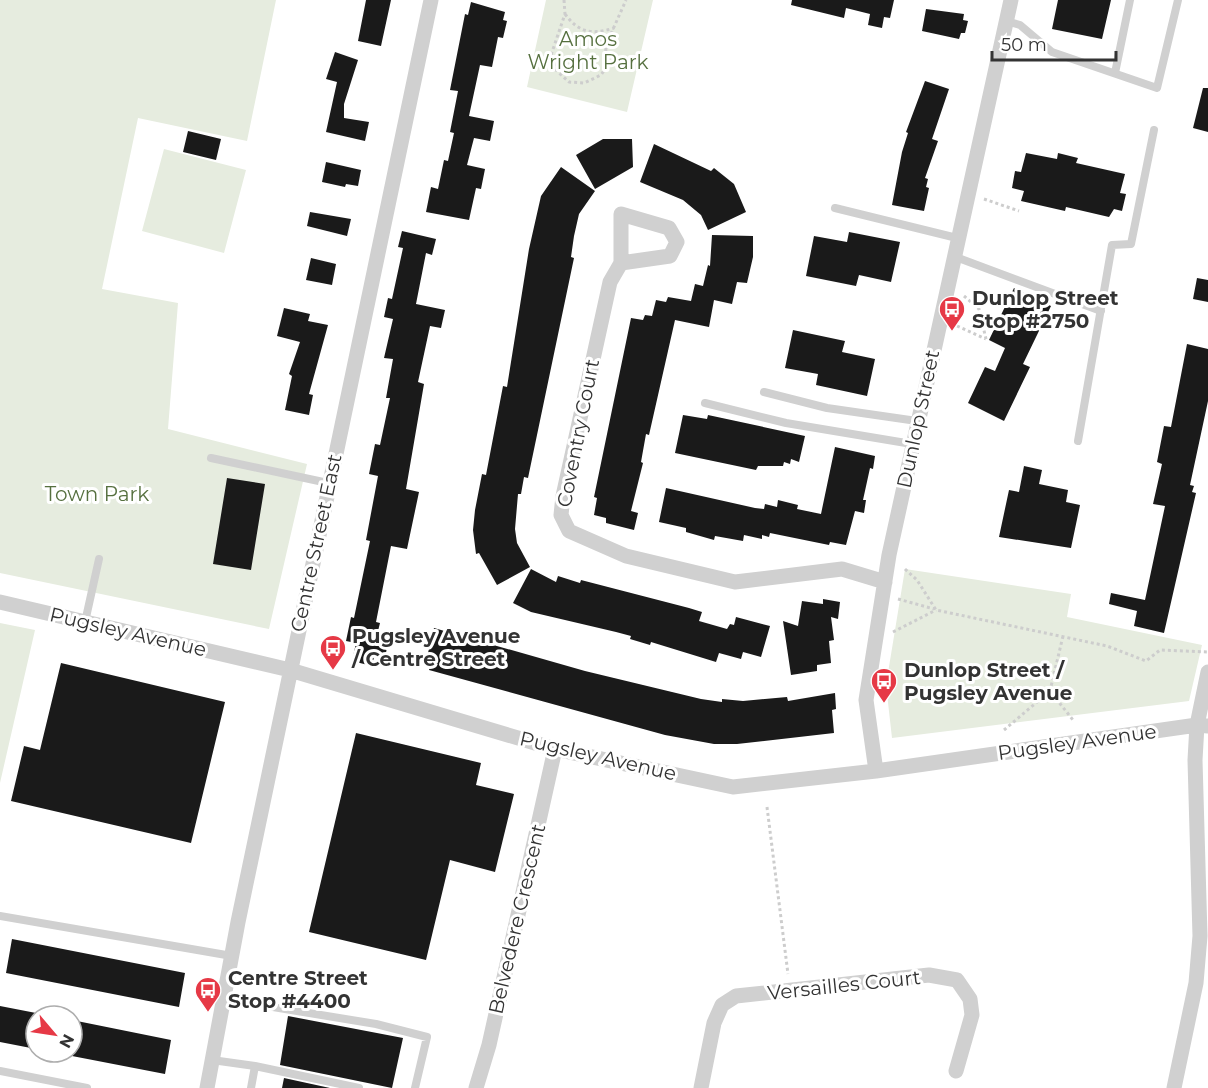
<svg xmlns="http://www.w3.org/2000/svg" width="1208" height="1088" viewBox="0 0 1208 1088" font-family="Montserrat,sans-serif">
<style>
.green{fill:#e6ecdf}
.building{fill:#1a1a1a}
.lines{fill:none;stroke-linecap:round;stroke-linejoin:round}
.path{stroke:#cdcdcd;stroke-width:3;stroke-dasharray:3 3;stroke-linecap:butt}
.service{stroke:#d0d0d0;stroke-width:8}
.minor{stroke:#d0d0d0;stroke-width:15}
.labels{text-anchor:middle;stroke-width:6;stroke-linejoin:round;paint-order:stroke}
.park-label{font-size:20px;fill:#56703f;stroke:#fff}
.poi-label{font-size:20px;font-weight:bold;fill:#333;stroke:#fff;text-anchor:start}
.street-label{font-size:20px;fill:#333;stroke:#fff}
</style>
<rect width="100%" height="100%" fill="#fff"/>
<path class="green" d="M0 0H276L247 141 138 118 102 289 178 303 168 429 307 464 269 629 0 573Z
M546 0H653L627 112 527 87Z
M164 149 246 170 224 253 142 231Z
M905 569 1071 594 1067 617 1202 645 1189 701 892 738 886 685Z
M0 623 35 630 0 783Z"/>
<path class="building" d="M366 0H391L381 46 358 41Z
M792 0H894L890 18 884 17 882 28 868 25 870 14 846 8 844 18 791 5Z
M1058 0H1111L1102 39 1052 29Z
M471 2 505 12 503 20 507 21 503 38 498 37 492 67 480 65 469 116 494 121 490 141 474 138 467 165 485 169 481 189 476 188 469 220 426 212 431 187 438 189 444 160 448 161 454 133 450 132 458 91 450 90 465 14 468 15Z
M926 9 964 14 963 20 968 21 965 33H961L959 39 922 31Z
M335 52 358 60 344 104V118L369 122 365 141 326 132 337 82 326 79Z
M925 81 949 89 932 139 938 141 925 178 928 179 926 187 929 188 924 211 892 205 902 152 908 133 906 132Z
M1203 88H1208V132L1193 128Z
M188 131 221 139 216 160 183 152Z
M603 139H632L633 167 595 189 576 155Z
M654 144 711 171 714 168 734 184 746 212 708 230 701 215 683 200 640 182Z
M1026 153 1057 159 1058 153 1078 158 1076 163 1125 174 1120 193 1126 194 1122 211 1114 209 1109 217 1066 207 1065 211 1021 201 1024 191 1012 188 1015 171 1021 172Z
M326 162 361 170 358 186 346 184 345 187 322 182Z
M561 167 595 191 579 214 574 236 571 257 574 258 528 478 524 477 521 494H518L515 529 517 543 530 567 497 585 479 553 476 554 473 530 475 510 482 474 486 475 503 386 507 387 529 249 541 196Z
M310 212 351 219 347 236 307 226Z
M402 231 436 239 432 255 426 253 416 304 445 310 441 328 430 326 418 382 424 384 406 489 419 492 407 549 391 546 376 622 380 623 376 639 388 641 385 659 374 657 372 666 352 661 356 643 346 641 351 617 354 618 370 541 366 540 378 476 369 474 375 444 380 445 390 398H386L393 359 384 358 393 319 384 317 388 298 392 299 403 248 398 247Z
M849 232 900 242 891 282 859 275 856 286 806 276 814 236 847 242Z
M712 235 753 236V257L747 283 737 282 732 304 714 300 709 327 675 320 649 435 646 434 641 462 643 463 631 511 638 513 634 530 606 523V518L594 515 597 498 594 497 631 318 643 320 645 315 652 316 656 300 666 302 668 297 691 301 695 284 703 286 708 265 710 266Z
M311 258 336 264 332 285 306 280Z
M1197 278 1208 280V302L1193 299Z
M1014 288 1051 306 1023 364 1030 367 1004 421 968 403 985 367 995 371 1005 348 989 340Z
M284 308 310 314 308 321 328 325 309 394 313 395 309 415 285 410 292 376 289 374 300 342 277 336Z
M793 330 845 341 842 352 875 359 867 396 816 385 818 374 785 368Z
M1187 344 1208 349V401L1190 485 1194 486 1192 492 1196 493 1164 633 1134 626 1137 611 1109 604 1111 593 1145 600 1165 506 1153 504 1162 464 1157 462 1164 426 1171 427Z
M683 415 707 419 708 415 805 436 799 462 791 459 790 464 784 462 783 466H758L756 470 675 453Z
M835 447 875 456 873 469 870 468 863 500H866L864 513 855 511 846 545 830 542 829 545 770 533 769 537 762 535V539L744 535 743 541 715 536 714 540 686 532V528L659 522 666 488 755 508 764 509 765 504 777 507 778 500 798 505 797 509 821 514Z
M1024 466 1042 470 1039 484 1068 490 1066 502 1080 505 1071 548 999 537 1009 490 1019 492Z
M227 478 265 484 251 570 213 564Z
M531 569 556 582 558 576 580 583 581 580 689 608 702 612 699 621 727 629 730 624 734 625 736 617 770 626 761 657 743 652 741 659 719 653 716 662 651 642 650 645 630 639 631 636 616 632 531 612 513 603Z
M823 599 840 602 838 619 831 617 834 640 829 641 831 663 817 665V671L791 675 783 621 798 626 802 601 823 604Z
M434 628 585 671 701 699 722 702V699L743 701 787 697 788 701 835 693 836 709 832 710 834 733 737 744H714L665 735 429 670 432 658 427 657Z
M61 663 225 702 191 843 11 801 24 746 40 750Z
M356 733 481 763 476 785 514 794 495 872 450 860 426 960 309 932Z
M12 939 185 973 179 1007 6 973Z
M0 1006 36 1013V1049L0 1042Z
M288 1016 403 1038 392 1088 280 1065Z
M72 1020 171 1040 165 1074 72 1056Z
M284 1078 330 1088H282Z"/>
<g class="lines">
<path class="path" d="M564 0 565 14 551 55 556 70 569 82 584 83 601 75 605 69 606 45 626 0
M565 14C579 33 592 35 614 28
M984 199 1019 211
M964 296 979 309 986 339
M957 326 986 339
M905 569 917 580 936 610 1107 646 1146 661 1160 650 1208 652
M898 599 934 609
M893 632 936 610
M1063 636 1050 691 1073 720
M1004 730 1050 691
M767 807 788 974"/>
<path class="service" d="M1006 21 1020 25 1052 52 1157 88 1178 0
M1115 73 1130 0
M835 208 957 238
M953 256 1101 311
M764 392 827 408 917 421
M705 403 786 423 912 444
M1078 441 1112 245 1131 244 1154 130
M211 458 328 483
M85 622 99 559
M0 916 232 956
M224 999 376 1024 427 1037 415 1088
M212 1060 255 1066 251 1088
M255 1066 359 1088
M0 1071 87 1088"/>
<path class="minor" d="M621 263V214L669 228 677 242 670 256 621 263 610 282 563 496 561 515 569 531 626 556 735 582 842 569 885 582
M0 602 290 670 555 749 733 787 876 771 1197 725 1208 726
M876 771 866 700 889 555 1011 0
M207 1088 238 922 431 0
M476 1088 489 1045 555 749
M701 1088 714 1023 722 1005 736 996 929 975 957 980 970 999 972 1015 956 1071
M1174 1088 1196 983 1200 936 1195 760 1197 725 1208 672"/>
</g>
<defs>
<g id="bus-pin" transform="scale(1.35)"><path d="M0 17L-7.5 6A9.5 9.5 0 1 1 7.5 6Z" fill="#e63946" stroke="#fff"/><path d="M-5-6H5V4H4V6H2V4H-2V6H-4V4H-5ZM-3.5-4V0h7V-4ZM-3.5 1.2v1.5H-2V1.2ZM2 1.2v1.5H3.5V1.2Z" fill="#fff"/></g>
</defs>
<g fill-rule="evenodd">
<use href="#bus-pin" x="952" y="309"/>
<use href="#bus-pin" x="333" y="648"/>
<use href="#bus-pin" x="884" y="681"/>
<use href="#bus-pin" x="208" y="990"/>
</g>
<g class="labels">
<g class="park-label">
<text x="588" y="46">Amos<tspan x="588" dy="23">Wright Park</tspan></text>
<text x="97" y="501">Town Park</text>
</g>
<g class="poi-label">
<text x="972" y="305">Dunlop Street<tspan x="972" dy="23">Stop #2750</tspan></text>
<text x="352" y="643">Pugsley Avenue<tspan x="352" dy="23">/ Centre Street</tspan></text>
<text x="904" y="677">Dunlop Street /<tspan x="904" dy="23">Pugsley Avenue</tspan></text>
<text x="228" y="985">Centre Street<tspan x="228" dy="23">Stop #4400</tspan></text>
</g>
<g class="street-label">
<text transform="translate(918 419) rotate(-78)" y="7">Dunlop Street</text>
<text transform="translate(578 433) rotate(-79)" y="7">Coventry Court</text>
<text transform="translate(316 543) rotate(-78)" y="7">Centre Street East</text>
<text transform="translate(128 632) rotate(13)" y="7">Pugsley Avenue</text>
<text transform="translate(1077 742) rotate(-8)" y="7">Pugsley Avenue</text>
<text transform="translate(598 756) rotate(13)" y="7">Pugsley Avenue</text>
<text transform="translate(517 919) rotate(-77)" y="7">Belvedere Crescent</text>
<text transform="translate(844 985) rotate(-6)" y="7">Versailles Court</text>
</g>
</g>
<g transform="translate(54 1034) rotate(119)"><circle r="28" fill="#ffffff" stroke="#adadad" stroke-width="1.5"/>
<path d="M0-4.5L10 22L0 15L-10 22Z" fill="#e63946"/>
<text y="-9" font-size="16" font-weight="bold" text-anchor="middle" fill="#333333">N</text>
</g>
<path d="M992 51v9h124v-9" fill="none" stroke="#333333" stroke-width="3"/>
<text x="1001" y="51" font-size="18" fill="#333333" stroke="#ffffff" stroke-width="4.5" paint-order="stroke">50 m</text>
</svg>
